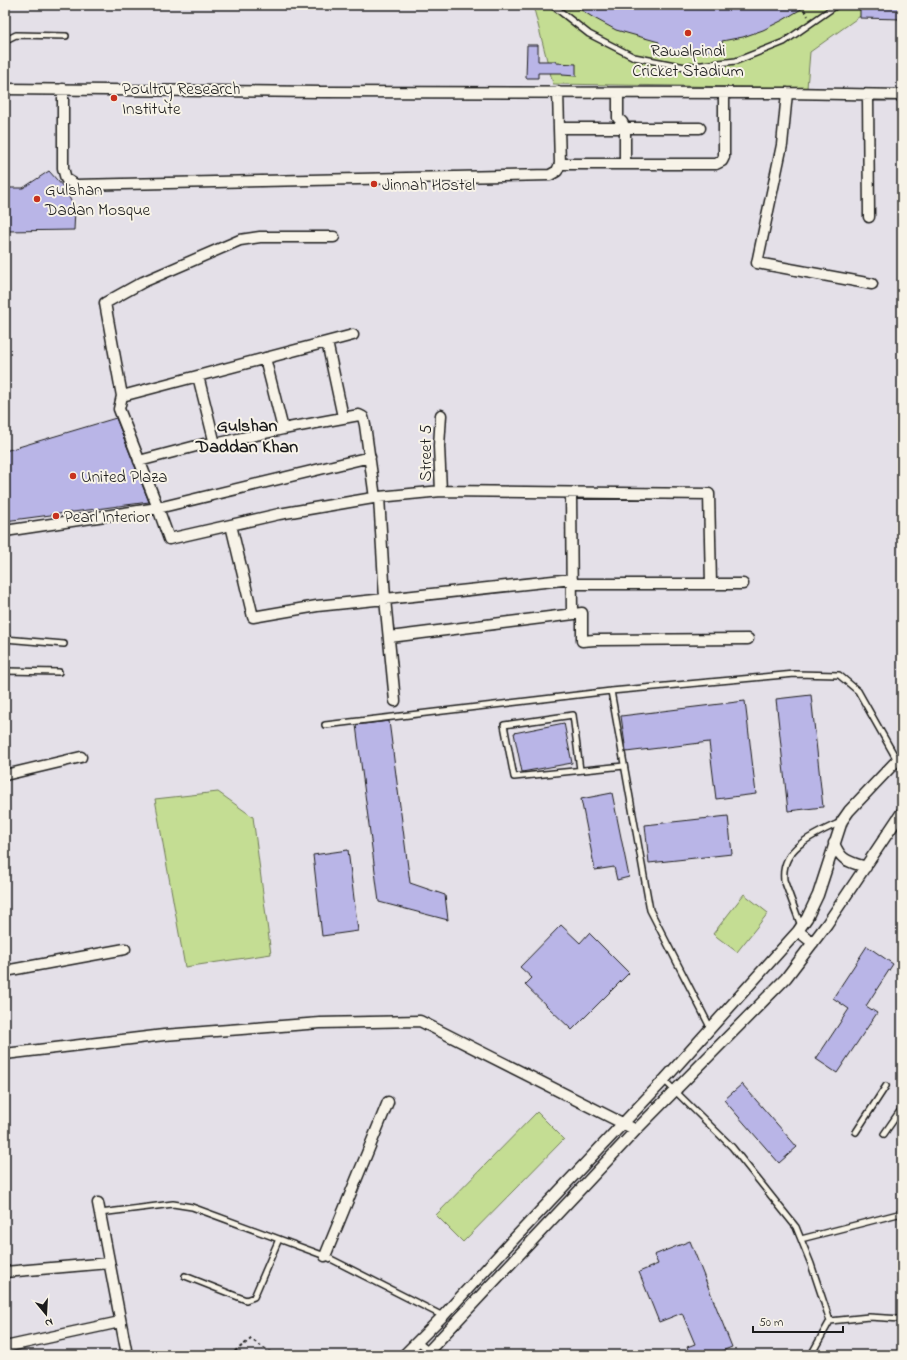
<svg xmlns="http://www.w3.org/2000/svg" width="907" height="1360" viewBox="0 0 907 1360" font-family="'Indie Flower',sans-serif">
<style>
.green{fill:#c4dd93;stroke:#707c58}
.building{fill:#b9b5e7;stroke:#1c1c1c}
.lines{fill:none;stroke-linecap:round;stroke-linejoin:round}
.lane-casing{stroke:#1c1c1c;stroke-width:8}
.street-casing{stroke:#1c1c1c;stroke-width:13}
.path{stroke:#1c1c1c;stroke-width:2;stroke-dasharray:3 3;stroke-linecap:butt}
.lane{stroke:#f7f3e8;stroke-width:5}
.street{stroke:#f7f3e8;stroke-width:10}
.poi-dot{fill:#c8321e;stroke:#f7f3e8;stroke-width:1.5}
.labels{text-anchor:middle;stroke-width:4;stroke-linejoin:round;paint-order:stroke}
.poi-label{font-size:17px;fill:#1c1c1c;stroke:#f7f3e8;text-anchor:start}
.street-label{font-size:17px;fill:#1c1c1c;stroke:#f7f3e8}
.neighbourhood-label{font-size:18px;font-weight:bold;fill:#1c1c1c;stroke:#f7f3e8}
</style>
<rect width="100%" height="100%" fill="#e4e0e8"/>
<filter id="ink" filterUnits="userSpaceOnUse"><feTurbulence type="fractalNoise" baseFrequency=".025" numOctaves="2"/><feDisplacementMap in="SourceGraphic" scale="8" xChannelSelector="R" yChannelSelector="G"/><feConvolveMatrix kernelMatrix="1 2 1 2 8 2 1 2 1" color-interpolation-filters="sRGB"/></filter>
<g filter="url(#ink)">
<path class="green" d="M533 5H902V12L863 14 810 52 807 88 553 84Z
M218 792 253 817 271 954 185 967 155 799Z
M744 894 768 913 737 952 713 934Z
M537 1112 564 1139 463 1242 436 1215Z"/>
<path class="building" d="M573 5H808L783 20 763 30 743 37 722 41 723 50 695 52 657 49 659 42 616 30 594 18Z
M860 5H902V19L860 18Z
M527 45H538V61H556V63L576 64V76L562 75V73H538V78H526Z
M49 171 65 189 75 209 74 230 5 231V188H23Z
M116 418 149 502 5 521V451Z
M811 695 823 807 788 811 776 699Z
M745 701 756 794 716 799 709 742 626 752 621 716Z
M389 721 410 883 445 895 448 920 379 902 356 725Z
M564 723 572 763 522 772 514 733Z
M612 793 629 877 617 880 614 867 595 870 581 799Z
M728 816 732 854 649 863 645 825Z
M348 850 358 931 322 936 313 855Z
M561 925 580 943 589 933 629 973 572 1030 525 985 532 978 520 967Z
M867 946 893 964 866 1006 877 1013 837 1073 816 1059 849 1009 833 998Z
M742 1084 797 1147 779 1163 724 1100Z
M690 1241 732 1347 712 1355H690L687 1347 695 1344 682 1313 659 1322 639 1272 658 1264 654 1255Z"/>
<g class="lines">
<g class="lane-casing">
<path id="lane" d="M552 5 589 34 634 57 685 67 736 61 784 42 837 5
M5 43 8 39 16 35 66 36
M5 639 64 644
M5 671 59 672
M611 691 650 910 710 1027
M325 725 611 691 795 674 839 675 858 691 897 760
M580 770 573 715 504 725 514 777 624 766
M801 926 784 880C780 847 817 833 841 822
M664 1080 732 1147 796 1227 811 1264 830 1321 811 1355
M856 1132 886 1086
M884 1134 902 1108
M100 1213 173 1204 192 1207 325 1256 443 1316
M801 1239 902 1213
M185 1276 246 1300 254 1297 279 1239
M830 1321 869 1317 902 1319
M418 1342 434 1355"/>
</g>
<g class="street-casing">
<path id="street" d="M5 89 322 92 787 93 902 95
M63 89V168L66 179 76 185 550 175 557 171 560 164 558 92
M618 93V118L622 122 625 128V164
M787 93 782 145 757 263 872 284
M868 95 869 217
M559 128H700
M560 164H716L722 161 724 157V93
M353 335 122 396 119 409 158 508 169 539 279 514 379 497 441 491 709 494 711 584
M327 342 343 417
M265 358 283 429
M198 376 215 444
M122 396 105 303 143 282 240 240 260 237H334
M139 461 204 444H215L283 429 359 415 363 417 365 425 375 498
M441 491 439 446 441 415
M571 493 572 614
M379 497 385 599 395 701
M231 525 253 617 317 606 385 599 572 579
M5 531 158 508 370 457
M572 584H743
M390 637 582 613V641L595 640 748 639
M5 775 81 757
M834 843C841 861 849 862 866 867
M798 931 813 943
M5 971 125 949
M5 1054 164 1035 320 1023 420 1021 636 1130
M98 1203 127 1355
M325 1256 388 1102
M5 1272 109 1263
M5 1347 120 1322
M404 1355 443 1316 511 1242 664 1080 798 931 807 918 818 895 842 821 849 811 902 755
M425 1355 636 1130 786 978 827 924 902 812"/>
</g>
<path class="path" d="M801 5 808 16
M230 1355 251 1339 274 1355"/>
<use href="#lane" class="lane"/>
<use href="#street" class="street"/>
</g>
</g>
<g class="poi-dot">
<circle cx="688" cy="33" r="4"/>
<circle cx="114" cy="98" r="4"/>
<circle cx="374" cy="184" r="4"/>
<circle cx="37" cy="199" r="4"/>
<circle cx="73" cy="476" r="4"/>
<circle cx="56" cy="516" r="4"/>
</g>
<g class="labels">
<g class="poi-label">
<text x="688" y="56" text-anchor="middle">Rawalpindi<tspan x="688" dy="20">Cricket Stadium</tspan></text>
<text x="122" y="94">Poultry Research<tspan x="122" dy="20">Institute</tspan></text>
<text x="382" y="190">Jinnah Hostel</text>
<text x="45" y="195">Gulshan<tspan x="45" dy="20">Dadan Mosque</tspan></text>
<text x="81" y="482">United Plaza</text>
<text x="64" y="522">Pearl Interior</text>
</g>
<g class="street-label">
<text transform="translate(425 453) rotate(-90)" y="6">Street 5</text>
</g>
<g class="neighbourhood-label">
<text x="247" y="431">Gulshan<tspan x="247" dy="21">Daddan Khan</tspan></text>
</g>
</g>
<rect width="907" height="1360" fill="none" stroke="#f7f3e8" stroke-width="20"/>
<rect x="10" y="10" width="887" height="1340" fill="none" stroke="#1c1c1c" stroke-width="1.5" filter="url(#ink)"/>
<g transform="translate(46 1314) rotate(162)" stroke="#f7f3e8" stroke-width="3" paint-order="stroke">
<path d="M0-3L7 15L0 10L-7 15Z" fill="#1c1c1c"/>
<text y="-6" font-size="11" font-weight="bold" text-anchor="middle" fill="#1c1c1c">N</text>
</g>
<path d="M753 1326v6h90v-6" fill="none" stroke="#1c1c1c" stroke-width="2"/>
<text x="759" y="1326" font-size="12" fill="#1c1c1c" stroke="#f7f3e8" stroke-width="3" paint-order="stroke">50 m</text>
</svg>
